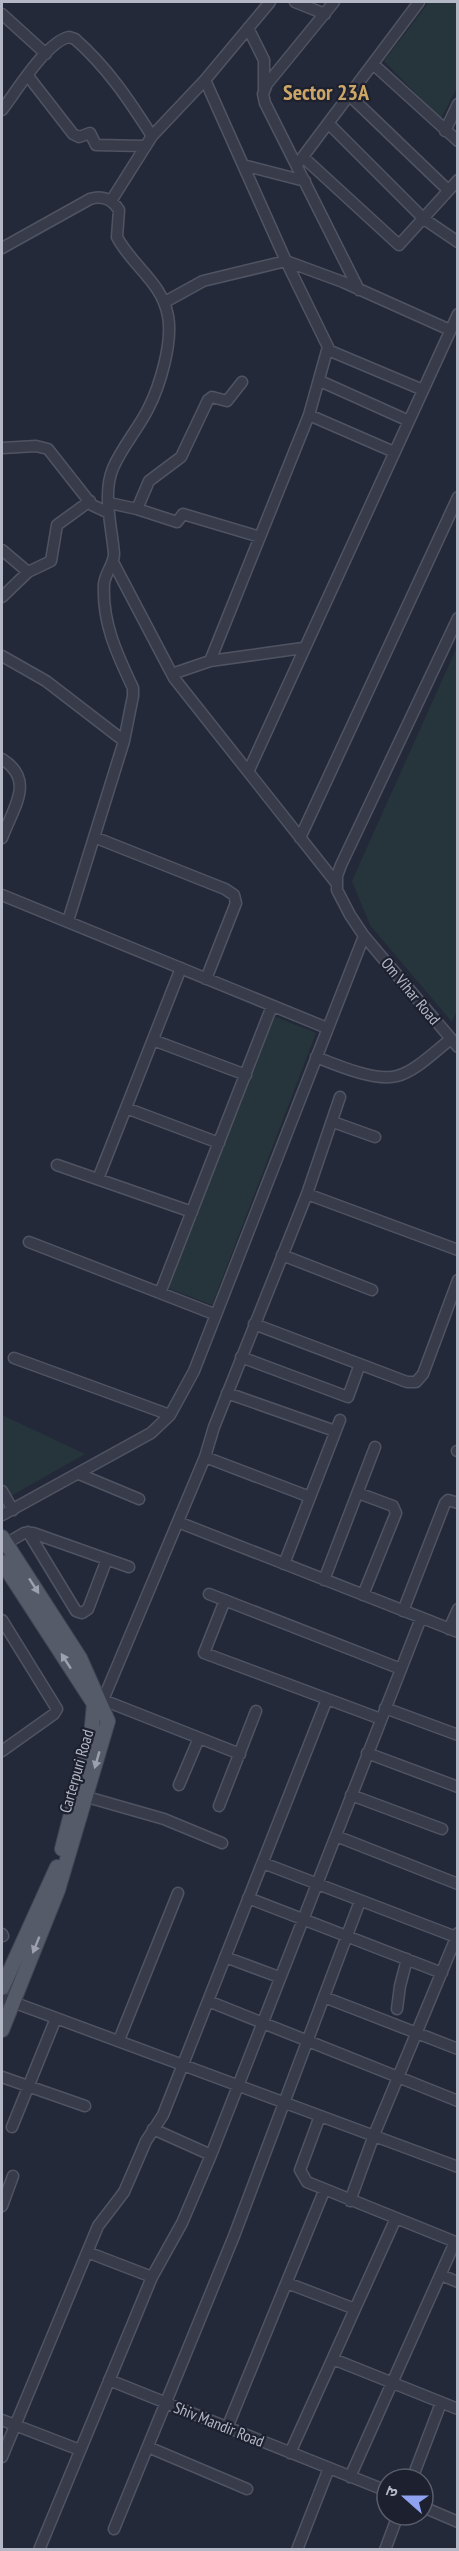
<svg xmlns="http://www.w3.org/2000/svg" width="459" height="2551" viewBox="0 0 459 2551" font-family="'PT Sans Narrow','Noto Sans Devanagari',sans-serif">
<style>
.green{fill:#26353b}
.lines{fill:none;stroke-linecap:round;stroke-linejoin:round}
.minor-casing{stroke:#505462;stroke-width:13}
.major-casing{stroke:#414553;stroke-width:16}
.minor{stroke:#383c4a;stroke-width:10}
.major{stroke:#565b6a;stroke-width:14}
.oneway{fill:#9ca0af}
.labels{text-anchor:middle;stroke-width:4.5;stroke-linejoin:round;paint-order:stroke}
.street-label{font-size:16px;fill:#b3b7c6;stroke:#1d212f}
.district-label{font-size:22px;font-weight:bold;fill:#cca667;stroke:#1d212f}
</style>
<rect width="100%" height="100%" fill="#24293a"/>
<path class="green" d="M429 2H457V87L441 119 384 61Z
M457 647 458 1007 452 1022 370 925 352 881Z
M273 1016 316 1033 212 1305 168 1288Z
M2 1415 85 1454 9 1497 2 1486Z"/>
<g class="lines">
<g class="minor-casing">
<path id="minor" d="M295 2 325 14
M334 2 267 84 263 94 265 103 359 290
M2 14 46 54
M248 28 264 60V90
M373 64 458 141
M28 76 73 134 79 137 90 133 96 145 145 146
M205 80 286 261 328 347 309 415 210 661
M349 95 448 190
M2 110C16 92 46 42 69 37L75 39C107 67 129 100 152 136
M328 123 424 219 458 242
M445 131 458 104
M303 157 399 245 458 180
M299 162 419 2
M243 165 305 181
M111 201 152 136 205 80 270 2
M2 248 90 199C102 195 112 199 119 210L117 237C132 266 162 282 168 316 173 342 160 386 148 409 138 429 122 447 113 468 102 494 112 527 114 554 114 564 105 573 104 584 102 623 117 654 133 688V696L124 741 68 921
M165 302 203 281 286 261 343 282 450 330
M328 350 423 390
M320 381 409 421
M309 415 394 452
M2 448 36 446 48 449 92 505 109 513
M109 503 137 509 149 481 181 457 208 400 212 397 227 401 242 382
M137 509 177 522 183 514 260 537
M2 550 28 572
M113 562 174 678 337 884
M2 597 28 572 51 561 57 525 90 501
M458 618 341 865 337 876V890L350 915 364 936 458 1047
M2 656 46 681 124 741
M172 674 210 661 303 648
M2 759C36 780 13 808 2 838
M249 770 458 314
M94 837 225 889 234 895 236 903 206 979
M300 838 458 497
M2 895 327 1028
M153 1040 246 1075
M316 1057C336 1065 376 1082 397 1076 416 1071 435 1051 451 1039
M126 1108 219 1143
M333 1122 375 1137
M57 1165 192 1212
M98 1179 181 968
M307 1194 458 1250
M29 1242 214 1314
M282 1255 372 1290
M160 1293 272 1006
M254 1324 407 1382H416L423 1374 458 1280
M241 1357 348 1397 360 1364
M14 1358 170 1415
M227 1393 335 1431
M457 1451H458
M205 1457 310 1497
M79 1474 139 1499
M2 1491 13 1510
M358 1493 393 1506 396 1513 363 1595
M2 1515 151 1433 170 1415 194 1371 364 936
M178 1522 458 1632
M28 1532 76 1611 82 1613 88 1609 107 1559
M2 1546 24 1533H33L129 1567
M284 1564 340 1420
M324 1580 375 1447
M209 1594 401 1669
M225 1600 204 1653 381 1719
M403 1611 445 1503 448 1500 458 1503
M2 1620 57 1709 54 1714 2 1751
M449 1629 458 1609
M103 1700 240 1754
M94 1704 103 1700 205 1457 214 1427 307 1194 340 1097
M385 1708 458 1735
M367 1753 458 1787
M179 1785 199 1738
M351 1795 442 1829
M80 1798 87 1797 164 1819 222 1843
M219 1806 256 1711
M336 1836 458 1884
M263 1863 456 1937
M248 1898 442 1973
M2 1934 3 1936
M225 1957 279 1977
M324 1997 458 2049
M2 1998 458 2167
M208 2001 458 2101
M397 2009 400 1986 407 1959
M119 2040 178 1893
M2 2077 85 2106
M320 2116 300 2170 307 2182 458 2243
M12 2127 56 2018
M153 2129 211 2155
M350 2201 374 2135 458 1933
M2 2206 13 2176
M87 2252 152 2277
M441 2275 458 2282
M287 2283 355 2309
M333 2359 458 2409
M109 2380 387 2491
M2 2420 80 2450
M227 2428 324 2191
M148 2447 247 2489
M290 2453 396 2218
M2 2457 98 2226 124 2192 146 2141 163 2115 327 1699
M350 2477 455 2242
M412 2479 441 2403
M423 2507 458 2522
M114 2529 234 2236 360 1901
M39 2550 152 2277 182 2223 211 2155 421 1618
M297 2550 329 2468
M385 2550 398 2515"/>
</g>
<g class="major-casing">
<path id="major" d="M2 1537 80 1658 108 1721 58 1890 2 2030
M2 1562 94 1704 91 1736 62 1849
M2 1988 57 1867"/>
</g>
<use href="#minor" class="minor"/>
<use href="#major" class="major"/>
</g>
<defs><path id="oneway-solid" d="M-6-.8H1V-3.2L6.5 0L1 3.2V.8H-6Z" transform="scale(1.5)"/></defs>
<g class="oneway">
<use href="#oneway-solid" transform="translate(34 1586) rotate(57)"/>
<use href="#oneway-solid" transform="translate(66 1661) rotate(-123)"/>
<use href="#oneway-solid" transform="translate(97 1760) rotate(106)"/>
<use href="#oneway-solid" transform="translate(36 1945) rotate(112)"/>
</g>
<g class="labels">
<g class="street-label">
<text transform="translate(411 991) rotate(50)" y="6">Om Vihar Road</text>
<text transform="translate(76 1771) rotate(-74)" y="6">Carterpuri Road</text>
<text transform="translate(219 2424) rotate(22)" y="6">Shiv Mandir Road</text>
</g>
<g class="district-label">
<text x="326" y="100">Sector 23A</text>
</g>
</g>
<rect width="459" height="2551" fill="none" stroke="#b3b7c6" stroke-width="6"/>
<g transform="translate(405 2497) rotate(291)"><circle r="28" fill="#1d212f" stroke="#595d6b" stroke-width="1.5"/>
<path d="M0-4.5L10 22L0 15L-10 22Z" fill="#8ea2f0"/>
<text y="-9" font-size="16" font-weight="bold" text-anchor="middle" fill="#b3b7c6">उ</text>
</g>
</svg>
